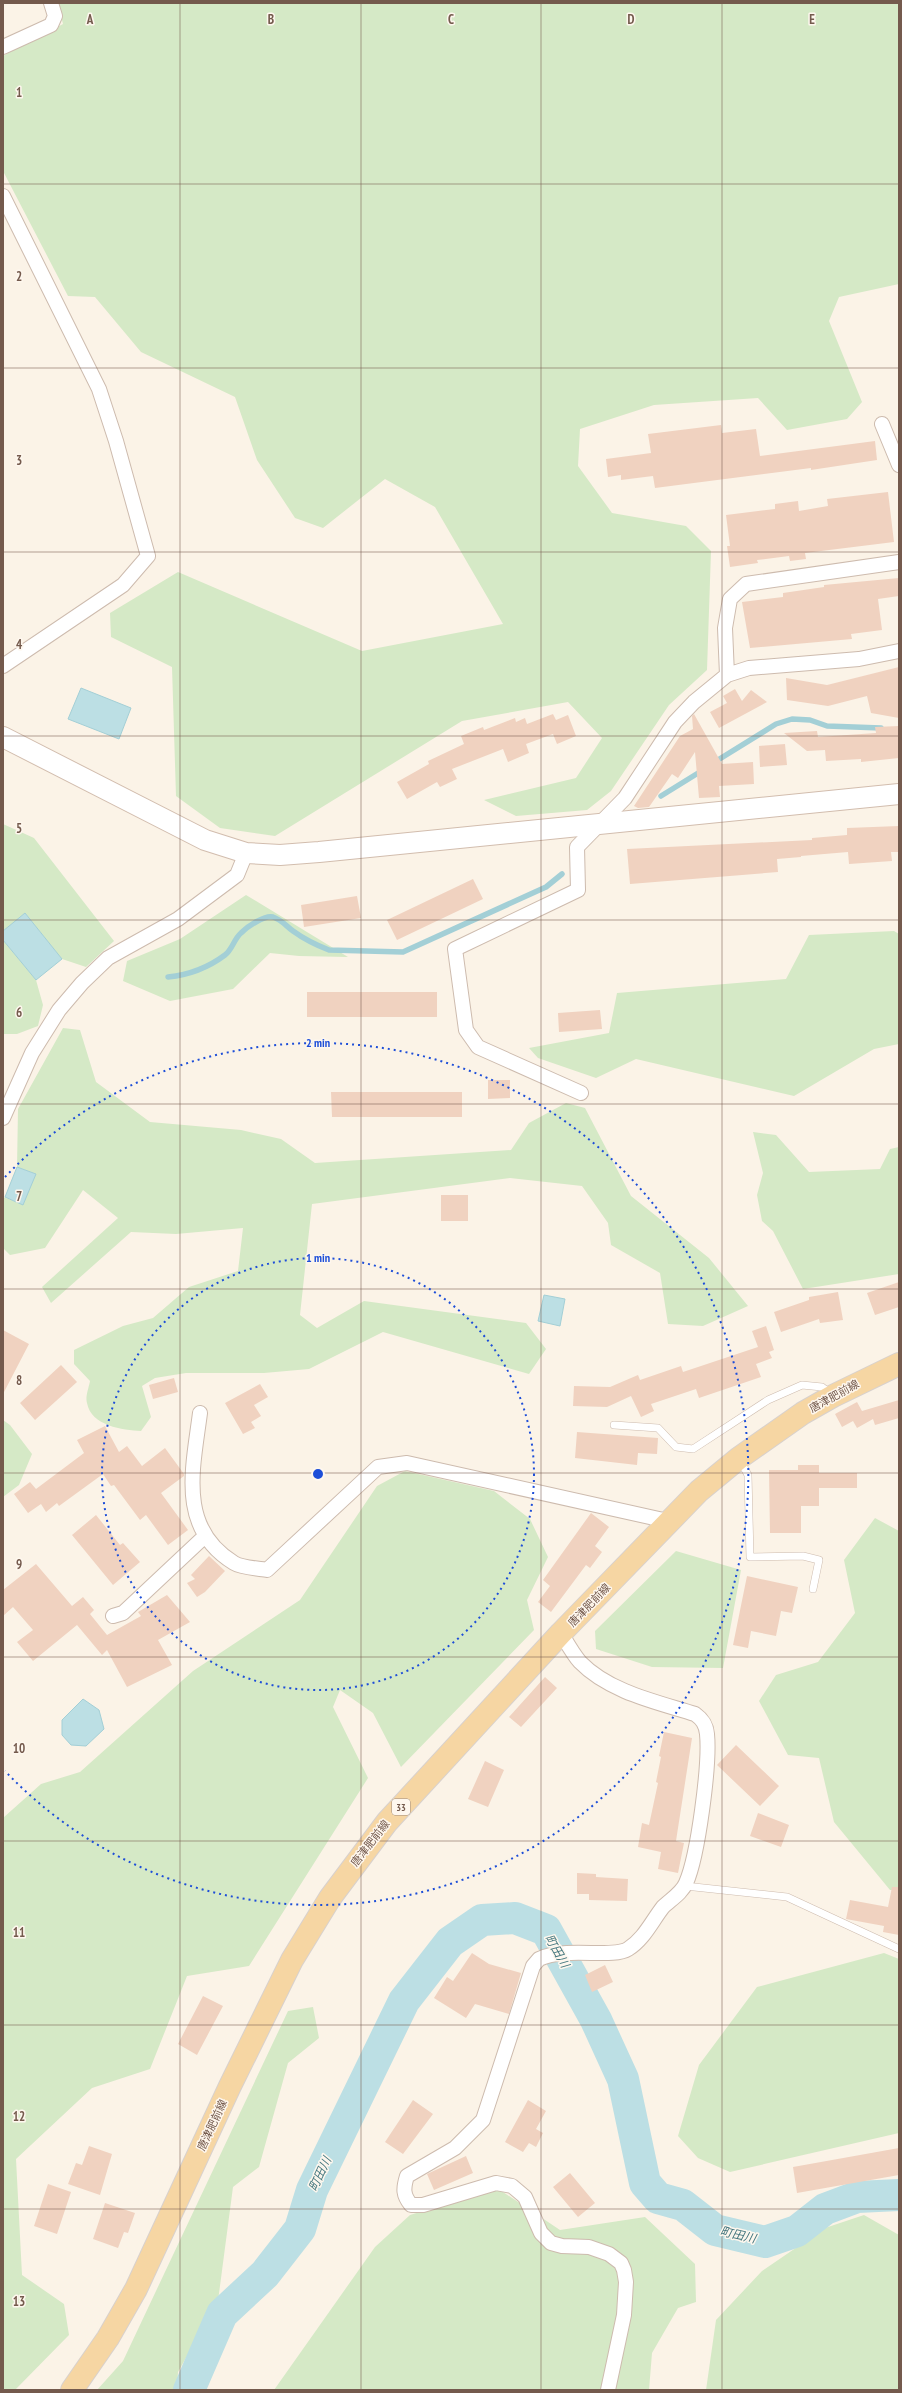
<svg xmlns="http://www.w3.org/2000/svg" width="902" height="2393" viewBox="0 0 902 2393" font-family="'PT Sans Narrow','Noto Sans JP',sans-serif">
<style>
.green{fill:#d5e9c6}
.water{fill:#bcdfe4;stroke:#a3cfd6}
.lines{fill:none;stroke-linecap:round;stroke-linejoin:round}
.stream{stroke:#a3cfd6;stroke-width:5.5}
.river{stroke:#bcdfe4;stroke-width:32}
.building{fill:#f0d2c0}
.lane-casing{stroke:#cdbbae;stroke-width:8}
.street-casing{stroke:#cdbbae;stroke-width:16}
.secondary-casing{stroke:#d2bdae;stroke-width:22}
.primary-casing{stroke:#d8d1cd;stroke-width:24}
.lane{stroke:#fff;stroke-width:7}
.street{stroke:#fff;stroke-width:14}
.secondary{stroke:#fff;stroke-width:20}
.primary{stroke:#f6d6a3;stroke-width:22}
.grid{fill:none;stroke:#745a4d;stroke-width:1;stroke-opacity:0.55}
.ring{fill:none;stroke:#1d4ed8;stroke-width:2;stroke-dasharray:2 4}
.labels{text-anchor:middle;stroke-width:3;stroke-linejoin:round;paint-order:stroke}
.shield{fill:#fef7ee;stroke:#9d897d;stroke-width:1}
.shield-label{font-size:10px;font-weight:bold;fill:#745a4d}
.street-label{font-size:11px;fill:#745a4d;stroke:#fef7ee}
.water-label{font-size:12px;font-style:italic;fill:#44777f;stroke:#fef7ee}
.grid-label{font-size:13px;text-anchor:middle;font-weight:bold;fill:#745a4d;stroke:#fef7ee;stroke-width:3;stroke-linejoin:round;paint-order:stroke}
.centre{fill:#1d4ed8;stroke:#fef7ee;stroke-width:2}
.ring-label{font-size:12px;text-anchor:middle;font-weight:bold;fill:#1d4ed8;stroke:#fef7ee;stroke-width:3;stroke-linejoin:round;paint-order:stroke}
</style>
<rect width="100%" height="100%" fill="#fbf3e7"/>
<path class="green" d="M58 3H899V284L839 297 829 321 862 402 847 419 787 430 758 398 654 405 580 429 578 466 612 513 686 526 711 551 707 670 669 705 611 791 587 810 516 816 484 800 576 778 602 738 568 702 462 721 275 836 220 828 176 796 172 667 111 637 110 613 178 572 362 651 503 624 435 507 385 479 323 528 295 518 257 460 235 397 141 352 95 297 68 296 3 171V56L63 24Z
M3 824 34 838 114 941 86 967 62 959 25 913 3 931Z
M246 895 348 957 299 956 270 953 233 989 170 1001 123 981 127 961 180 939Z
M894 931 899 934V1044L874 1049 794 1096 636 1059 596 1078 538 1058 529 1048 609 1033 617 993 786 979 809 935Z
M3 940 36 980 43 1005 38 1026 17 1034H3Z
M63 1028 80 1030 96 1082 150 1122 241 1130 281 1139 315 1163 511 1150 529 1123 566 1103 585 1108 631 1196 709 1258 748 1306 703 1326 668 1324 660 1273 611 1245 608 1223 582 1186 510 1178 312 1204 300 1315 317 1328 364 1301 526 1323 546 1349 529 1374 383 1332 309 1369 264 1373H186L155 1378 142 1386 151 1417 141 1431C123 1430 91 1426 87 1403 85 1397 89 1387 90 1381L74 1364V1350L123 1326 153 1318 189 1287 238 1271 243 1228 176 1234 131 1232 51 1303 42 1287 118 1218 83 1190 45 1248 10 1255 3 1248V1197L23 1204 35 1174 17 1167 18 1109Z
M753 1132 776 1135 809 1172 880 1169 890 1149 899 1147V1274L803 1289 773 1231 762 1221 757 1195 763 1173Z
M3 1420 10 1425 32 1454 19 1485 3 1497Z
M405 1471 494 1491 530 1519 548 1557 527 1600 534 1630 401 1767 373 1713 340 1690 333 1707 368 1778 249 1966 187 1976 150 2069 92 2088 16 2159 22 2275 64 2304 69 2335 15 2390H3V1818L41 1784 80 1772 193 1671 300 1600 377 1486Z
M875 1518 899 1531V1890H890L834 1822 819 1758 788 1755 759 1701 776 1675 818 1662 855 1613 844 1560Z
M676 1551 741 1570 723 1668 652 1667 596 1649 595 1631Z
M884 1953 899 1959V2133L730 2172 698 2158 678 2136 699 2065 757 1987Z
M313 2007 319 2038 288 2063 259 2167 233 2187 218 2301 178 2372 177 2390H97L123 2361 288 2011Z
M497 2188 560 2230 645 2217 695 2264 696 2302 678 2308 652 2353 649 2390H274L375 2247 410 2215Z
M864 2215 899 2235V2390H706L716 2320 762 2271 825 2228Z"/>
<path class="water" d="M81 688 131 708 119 739 68 719Z
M25 913 62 959 36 980 3 940V931Z
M17 1167 36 1174 23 1205 5 1197Z
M544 1295 565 1299 560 1326 538 1321Z
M83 1699 99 1710 104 1729 86 1746 71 1745 62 1735V1720Z"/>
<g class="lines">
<path class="stream" d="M713 763 776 724 792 719 810 720 827 726 881 728
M661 796 703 770
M168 977C188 975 209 967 225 955 232 950 234 939 241 933 247 927 264 915 273 917 282 920 286 926 293 931 304 939 316 945 329 950L403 952 546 887 562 874"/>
<path class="river" d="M189 2390 222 2314 265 2274 300 2229 312 2190 404 2001 450 1942 482 1920 515 1918 546 1930 596 2020 623 2079 645 2183 658 2198 683 2205 715 2230 765 2242 797 2231 825 2209 857 2197 899 2195"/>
</g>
<path class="building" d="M721 425 722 433 756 429 760 456 875 441 877 460 811 470V468L655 488 653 476 621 480V475L608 477 606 459 651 453 648 434Z
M888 492 894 542 805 553 806 559 790 561 789 556 757 560 758 563 730 567 727 546H730L726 515 775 509V504L798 501 799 511 828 506 827 499Z
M899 578V596L878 599 882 630 851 634 852 639 750 648 742 602 783 597V593L824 587V585Z
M899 667V718L871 713 867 696 828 706 787 700 786 678 827 685Z
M735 689 742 701 751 690 767 702 719 728 710 712 727 703 723 696Z
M553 714 556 720 568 715 576 736 557 744 553 734 526 744 529 753 508 762 503 749 452 769 457 779 440 787 437 782 407 799 397 782 429 764 428 761 464 744 461 736 483 727 484 730 515 718 516 722 525 718 527 724Z
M694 714 722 764 753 762 754 784 719 786 720 797 699 798 695 752 678 778 672 774 649 807 638 808 634 806 680 736 693 729 692 716Z
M899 726V758L861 762V759L826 761 825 750 807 751 784 733 817 731 818 737 876 733 875 727Z
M785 744 787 765 760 767 759 746Z
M899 826V852H891L892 861 849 864 848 852 801 856V857L777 859 778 872 630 884 627 849 812 840V838L847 835V828Z
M473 879 483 899 397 940 387 920Z
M357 896 361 918 304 927 301 905Z
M307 992H437V1017H307Z
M600 1010 602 1029 559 1032 558 1013Z
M488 1080H510V1098L488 1099Z
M331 1092H462V1117H332Z
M441 1195H468V1221H441Z
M899 1282V1307L875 1315 867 1293Z
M838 1292 843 1320 820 1323 819 1319 781 1332 774 1312 809 1300V1297Z
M766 1326 774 1350 769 1352 772 1358 756 1364 761 1377 699 1398 696 1389 651 1404 654 1411 641 1417 631 1396 607 1407 573 1406 574 1386 610 1387 638 1375 640 1380 681 1366 683 1372 758 1347 752 1331Z
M3 1330 29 1344 3 1394Z
M61 1365 77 1382 35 1420 20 1403Z
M174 1378 178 1392 153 1399 149 1385Z
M260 1384 268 1397 254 1405 261 1416 251 1422 255 1428 243 1434 225 1403Z
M899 1400V1418L875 1425 873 1419 857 1428 853 1421 842 1427 835 1414 857 1402 862 1411Z
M105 1426 119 1452 127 1446 142 1466 165 1448 184 1474V1476L161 1493 188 1530 168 1545 146 1515 140 1520 114 1485 111 1486 103 1474 59 1506 57 1503 46 1512 41 1504 28 1513 14 1494 30 1482 36 1489 84 1453 77 1440Z
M577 1432 658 1438 657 1454 638 1453 637 1465 575 1458Z
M798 1465H819V1473H857V1488H819V1506H801V1533H770L769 1470H798Z
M591 1513 609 1527 595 1546 602 1552 590 1568 586 1565 551 1612 538 1602 550 1586 543 1580Z
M96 1515 120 1545 123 1543 140 1562 113 1585 72 1535Z
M209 1556 225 1571 205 1592 197 1597 187 1583 195 1579 191 1575Z
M36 1564 72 1606 83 1597 94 1610 90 1614 107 1635 141 1616 138 1612 167 1595 190 1622 158 1640 172 1665 127 1687 107 1650 102 1655 77 1625 33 1661 17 1642 33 1630 13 1607 3 1616V1590Z
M747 1576 798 1587 792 1613 781 1611 776 1636 751 1631 748 1648 733 1645Z
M545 1677 557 1688 521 1727 509 1717Z
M664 1732 692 1738 676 1841 684 1843 678 1873 658 1869 661 1852 638 1847 642 1823 649 1825 658 1783 656 1782 661 1757 659 1756Z
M736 1745 779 1786 760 1806 717 1765Z
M485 1761 504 1770 488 1807 468 1799Z
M758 1813 789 1825 781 1847 750 1836Z
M577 1873 596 1874V1877L628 1879 627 1901 589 1900V1894H577Z
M892 1887H899V1935L883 1932 884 1926 846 1919 850 1900 888 1907Z
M472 1953 489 1964 521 1973 509 2014 475 2004 466 2018 434 1998 447 1977 453 1981Z
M605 1965 613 1982 592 1992 585 1975Z
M203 1996 223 2006 197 2055 178 2044Z
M413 2100 433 2114 403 2154 385 2142Z
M528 2100 546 2111 536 2129 543 2133 536 2147 529 2143 523 2152 505 2142Z
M89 2146 112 2154 100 2195 68 2184 76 2163 82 2165Z
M899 2148V2175L797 2193 793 2167Z
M466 2156 473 2173 434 2190 427 2174Z
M570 2173 595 2203 578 2217 553 2187Z
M48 2184 71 2192 57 2234 34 2226Z
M105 2203 135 2213 128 2233 124 2232 118 2248 93 2239Z"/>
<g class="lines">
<g class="lane-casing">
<path id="lane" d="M614 1425 658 1428 676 1447 693 1449 768 1400 802 1385 822 1387 831 1394
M740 1460 748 1475 750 1557 803 1556 819 1560 813 1589
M685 1886 787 1897 899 1949"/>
</g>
<g class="street-casing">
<path id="street" d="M3 47 51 25 55 16 51 3
M3 196 99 389 116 441 148 556 123 585 3 666
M882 424 899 465
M727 675 725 628 730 599 746 584 899 562
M581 1093 478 1047 466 1030 455 949 578 890 577 847 625 798 675 722 694 702 727 675 749 668 859 659 899 651
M3 1118 32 1053 59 1010 82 983 108 958 178 919 237 875 246 853
M200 1413C193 1468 177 1528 234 1563 242 1568 257 1568 267 1570L378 1467 407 1463 668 1521
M113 1616 123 1613 204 1537
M561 1633C567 1643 573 1654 580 1662 609 1692 657 1702 695 1714 702 1719 706 1724 707 1734 710 1764 698 1856 686 1883 682 1893 670 1900 663 1907 652 1921 644 1939 628 1949 612 1959 566 1946 539 1959L533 1966 483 2120 455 2148 407 2176C403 2189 403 2195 411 2205H423L496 2183 512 2186 525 2197 541 2233 551 2243 562 2246 589 2247 609 2254 621 2263 624 2270 626 2282 624 2315 608 2390"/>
</g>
<g class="secondary-casing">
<path id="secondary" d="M3 737 205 840 246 853 280 855 319 852 899 794"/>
</g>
<g class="primary-casing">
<path id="primary" d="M72 2390 108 2338 136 2289 230 2086 292 1960 330 1898 387 1822 561 1633 699 1491 739 1458 803 1413 833 1396 899 1364"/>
</g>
<use href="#lane" class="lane"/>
<use href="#street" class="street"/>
<use href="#secondary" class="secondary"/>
<use href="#primary" class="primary"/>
</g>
<path class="grid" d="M180 3V2390M361 3V2390M541 3V2390M722 3V2390M3 184H899M3 368H899M3 552H899M3 736H899M3 920H899M3 1104H899M3 1289H899M3 1473H899M3 1657H899M3 1841H899M3 2025H899M3 2209H899"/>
<g class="ring">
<circle cx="318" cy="1474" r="216"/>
<path d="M5 1177A431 431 0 1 1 5 1771"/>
</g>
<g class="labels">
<rect class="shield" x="392" y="1799" width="18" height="16" rx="3"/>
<g class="shield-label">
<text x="401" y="1811">33</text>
</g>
<g class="street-label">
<text transform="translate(834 1396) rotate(-29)" y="4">唐津肥前線</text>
<text transform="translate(589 1605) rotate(-46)" y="4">唐津肥前線</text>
<text transform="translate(370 1843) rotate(-52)" y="4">唐津肥前線</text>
<text transform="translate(212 2125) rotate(-65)" y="4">唐津肥前線</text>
</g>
<g class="water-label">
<text transform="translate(557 1951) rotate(60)" y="4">町田川</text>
<text transform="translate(320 2174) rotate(-65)" y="4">町田川</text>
<text transform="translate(738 2235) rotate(13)" y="4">町田川</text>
</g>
</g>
<g class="grid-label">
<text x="90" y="24">A</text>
<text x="271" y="24">B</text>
<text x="451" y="24">C</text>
<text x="631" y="24">D</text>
<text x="812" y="24">E</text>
<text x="19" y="97">1</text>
<text x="19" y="281">2</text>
<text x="19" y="465">3</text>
<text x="19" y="649">4</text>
<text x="19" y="833">5</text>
<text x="19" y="1017">6</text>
<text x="19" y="1201">7</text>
<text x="19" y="1385">8</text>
<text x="19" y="1569">9</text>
<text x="19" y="1753">10</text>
<text x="19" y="1937">11</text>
<text x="19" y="2121">12</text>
<text x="19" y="2306">13</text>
</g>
<circle cx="318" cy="1474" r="6" class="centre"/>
<g class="ring-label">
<text x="318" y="1047">2 min</text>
<text x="318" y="1262">1 min</text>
</g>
<rect width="902" height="2393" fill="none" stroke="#745a4d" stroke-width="8"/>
</svg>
